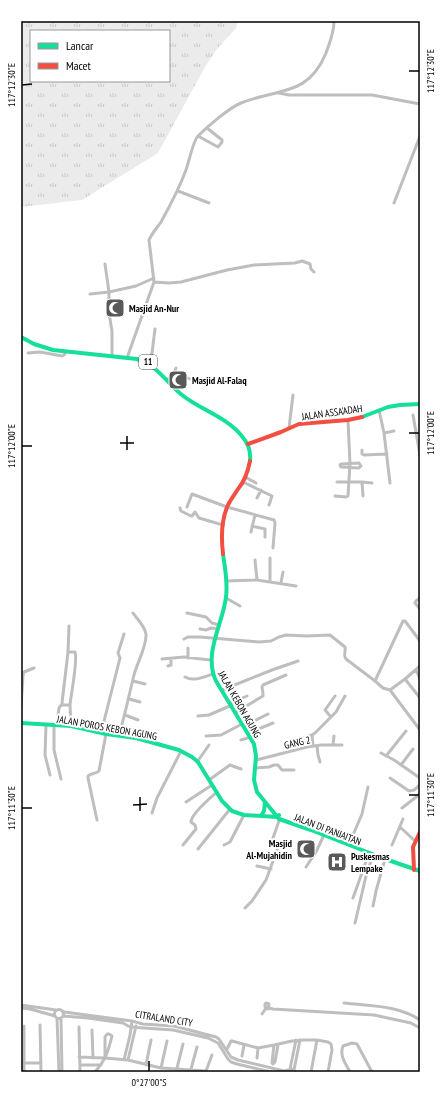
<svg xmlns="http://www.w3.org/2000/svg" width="441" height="1093" viewBox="0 0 441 1093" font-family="'PT Sans Narrow',sans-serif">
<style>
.grass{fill:url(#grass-tufts);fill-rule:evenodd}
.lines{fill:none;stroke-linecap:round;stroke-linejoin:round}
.street{stroke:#bebebe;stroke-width:3}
.fast{stroke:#16e098;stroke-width:4}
.jam{stroke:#f24e42;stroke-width:4}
.ticks{fill:none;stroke:#000;stroke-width:1.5}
.labels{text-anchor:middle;stroke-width:4;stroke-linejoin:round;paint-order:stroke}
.shield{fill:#fff;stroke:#4c4c4c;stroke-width:1}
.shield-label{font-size:9px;font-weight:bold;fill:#000}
.poi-label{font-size:10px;font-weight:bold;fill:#000;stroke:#fff;text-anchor:start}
.street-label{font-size:10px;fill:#000;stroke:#fff}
.neatline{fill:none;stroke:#000;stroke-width:1.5}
.ticks-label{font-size:10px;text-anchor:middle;fill:#000}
</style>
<defs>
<pattern id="grass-tufts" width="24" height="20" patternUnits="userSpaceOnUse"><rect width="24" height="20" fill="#ebebeb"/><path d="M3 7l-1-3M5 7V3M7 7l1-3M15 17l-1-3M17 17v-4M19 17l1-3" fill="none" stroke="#c8c8c8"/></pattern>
</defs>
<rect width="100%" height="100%" fill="#fff"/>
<path class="grass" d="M21 21H238L236 28 216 50 205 67 158 153 82 200 21 207ZM31 31H169V81H31Z"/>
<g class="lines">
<path class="street" d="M279 93 289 95H372L420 104
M198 136 218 147 222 142V140L207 128
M178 191 209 203
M394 203 420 136
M105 264 109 292V313L112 331V356
M154 282 169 283 181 282 227 270 254 265 295 263 302 261 310 264 311 269 314 272
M90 294 109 292 136 286 154 278
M28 353 40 352 62 356 64 355 66 352
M127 358 154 282 149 240C152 233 157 228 161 222 171 204 179 189 186 170 189 162 193 141 198 136 208 126 229 108 241 103 278 88 308 97 326 53 330 42 334 33 334 21
M149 363 152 353 155 329
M174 374 181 375 190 379
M167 380 174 374 176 368
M379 410 384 433 390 483
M413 415 420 455
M289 428 293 395
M384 433 394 431
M362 450V454L364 455 387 454
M359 463 361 466 359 468 341 467 340 465 341 464Z
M245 477 256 483
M243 482 272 496 269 505
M337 482H362L363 496
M362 482 372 483
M335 496 346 497 348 496 350 464 348 420
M257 498 261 490
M187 507 192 494 227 507 274 520 275 523 273 548
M180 508 181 511 191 516H192L195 512 199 518 223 525
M252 526 265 529V537
M251 532 255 515
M255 560 257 580
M226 581 257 580 296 586
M270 582V558
M281 583 283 572
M226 598 240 606
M420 598 416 601 415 603 420 609
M187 613 206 617 212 623 219 625
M69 626 68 652 62 703 63 705H70L71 726
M200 629 206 630 211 628 218 629
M184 639 188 637H200L259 642 271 641 279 637 286 635 306 636 330 635 345 647C346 651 343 656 346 659L375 681
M420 641 405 621H403L375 681 383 688 390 690 405 679 420 666
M188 648V658
M68 652H75C78 660 71 694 70 705
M162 659 184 657 210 660
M168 666 171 665V659
M416 670 420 679
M185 677C194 682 204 677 213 674
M405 679 420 698
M133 681 145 684
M222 690 272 670 298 661
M390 690 420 730
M129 699 140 702
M231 703 247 696
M21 708 23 675 24 672 34 668
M236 712 263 696V693L262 687 263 685 286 675
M125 715 138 720
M198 716 209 715 232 705
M331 717 325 710 335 696
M46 725 45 755 50 775
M244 726 268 714
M101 733 120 658 118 653 124 634
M249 733 273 723
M119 735C125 715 129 695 134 675 137 663 147 646 146 634 145 626 137 619 133 613
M312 735 313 746
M206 736 221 735 242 724
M241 740 251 737
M292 742 312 735 315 733 336 712 345 696
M333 745 334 736
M317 746 318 755 320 762
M381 753 394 760 420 778
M386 756 406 731
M256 760 272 756 307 747 321 745H342
M197 762 209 745
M401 765 413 749
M255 768 269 767 274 765H278L282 770H294
M390 778 409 791 414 790 420 785
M61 779 54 750V725L57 722 59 708 62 704
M209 780 230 765 241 769
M186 802 212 785
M402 808 420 794
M152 813 157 798 181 751
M97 820 88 778V776C91 773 96 774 99 771L106 734
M400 827 415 841
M350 842 362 814 368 787
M183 845 196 829 195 825 191 822C191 814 210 798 217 792
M224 845 230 842 244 815
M392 845 403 819
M198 849 230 809
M257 866 271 869
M306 867 316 852 324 835
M353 898 369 853
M373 906 376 891 385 859
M245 908 252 901 266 880 279 845V843L273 840V838L280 818
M355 923 366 876 373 855
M344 1003C369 1006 398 1005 420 1020
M21 1005 56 1010
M21 1008 30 1009 55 1016
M268 1009 269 1004 266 1003 265 1004V1007L273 1009 374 1015 411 1023 420 1028
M54.5 1014a4.5 4.5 0 1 1 9 0a4.5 4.5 0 1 1-9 0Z
M64 1012 132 1021 143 1024 174 1026 216 1037 219 1039 231 1057 238 1060 284 1071 292 1069 296 1072
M262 1014 266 1008
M63 1016 88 1018 123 1023 130 1027 173 1030 208 1038 218 1043 228 1059 231 1062 237 1064 271 1072
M57 1018 59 1072
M61 1018 62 1072
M40 1025 41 1072
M79 1027 80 1072
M92 1030 93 1058
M274 1045 272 1063 273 1064 275 1062 278 1045
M227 1049 231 1041H232L258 1048 274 1045 292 1041 304 1040H317L328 1042 331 1044 332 1050 328 1072
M242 1056 244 1045
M79 1057 105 1058 128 1060 161 1068 206 1071 212 1055
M257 1058 258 1048
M124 1060 130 1035 132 1021
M128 1060 136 1026
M21 1063H41
M80 1065H101
M146 1065 151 1040
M161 1068 167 1041
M177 1068 183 1044
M191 1069 197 1047
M290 1069 296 1040
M294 1070 300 1040
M24 1072V1026
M95 1072C106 1059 108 1052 112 1036L109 1034H107L105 1037V1058
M311 1072 317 1040
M350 1072C346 1064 339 1056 343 1046L352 1043 357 1044 372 1072"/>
<path class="fast" d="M21 337 34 344 53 350 137 359C158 366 166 382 182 395 201 410 226 417 241 435 248 443 251 450 250 461
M362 417 388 407 400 405 420 404
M223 554C225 568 228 582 226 597 223 624 203 653 216 681L254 744 256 756 254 780 257 792 279 819 311 830 385 859 420 871
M21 723 71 726 106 734 136 738 179 750 192 757 198 762 222 801 232 811 244 815 277 817 279 815
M261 816 264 811 265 802"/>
<path class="jam" d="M248 444 281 432 299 424 348 420 362 417
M223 554C221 537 221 520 228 505 231 499 235 494 238 489 245 481 248 471 250 461
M414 870 413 847 420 832"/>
</g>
<path class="ticks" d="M409 71H419M22 85 32 84M409 433H419M127 436V450M120 443H134M22 446H32M409 795H419M140 797V811M133 805 147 804M22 808H32M149 1061V1071"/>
<defs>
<g id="mosque-square" transform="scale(1)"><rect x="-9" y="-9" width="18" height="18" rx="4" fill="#595959" stroke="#fff"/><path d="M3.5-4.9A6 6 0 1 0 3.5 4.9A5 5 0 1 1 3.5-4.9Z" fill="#fff"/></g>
<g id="hospital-square" transform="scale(1)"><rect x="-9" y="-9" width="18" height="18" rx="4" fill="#595959" stroke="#fff"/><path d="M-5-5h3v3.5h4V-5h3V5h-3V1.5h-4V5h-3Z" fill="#fff"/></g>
</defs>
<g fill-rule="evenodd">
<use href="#mosque-square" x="115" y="308"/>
<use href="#mosque-square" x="178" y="380"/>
<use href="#mosque-square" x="306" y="849"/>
<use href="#hospital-square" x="337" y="862"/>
</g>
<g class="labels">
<rect class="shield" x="139" y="355" width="18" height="14" rx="3"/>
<g class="shield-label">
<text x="148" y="365">11</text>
</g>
<g class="poi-label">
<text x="129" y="312">Masjid An-Nur</text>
<text x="192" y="384">Masjid Al-Falaq</text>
<text x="292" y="847" text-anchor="end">Masjid<tspan x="292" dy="12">Al-Mujahidin</tspan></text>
<text x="351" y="860">Puskesmas<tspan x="351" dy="12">Lempake</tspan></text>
</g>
<g class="street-label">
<text transform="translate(332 412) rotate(-8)" y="4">JALAN ASSA'ADAH</text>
<text transform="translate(240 704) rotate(60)" y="4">JALAN KEBON AGUNG</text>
<text transform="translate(107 727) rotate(10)" y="4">JALAN POROS KEBON AGUNG</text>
<text transform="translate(297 742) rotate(-13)" y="4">GANG 2</text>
<text transform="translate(328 829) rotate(21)" y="4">JALAN DI PANJAITAN</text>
<text transform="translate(164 1018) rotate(9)" y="4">CITRALAND CITY</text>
</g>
</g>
<rect width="441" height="1093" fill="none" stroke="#ffffff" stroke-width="44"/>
<rect x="30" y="30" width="140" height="52" fill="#ffffff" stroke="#999999"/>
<rect x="38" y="43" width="20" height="6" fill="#16e098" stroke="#999999"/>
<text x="66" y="50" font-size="12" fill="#000000">Lancar</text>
<rect x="38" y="63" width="20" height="6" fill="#f24e42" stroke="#999999"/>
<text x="66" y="70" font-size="12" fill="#000000">Macet</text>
<rect x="22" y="22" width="397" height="1049" class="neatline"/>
<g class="ticks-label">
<text transform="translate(430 71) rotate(-90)" y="4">117°12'30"E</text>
<text transform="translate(11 85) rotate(-90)" y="4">117°12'30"E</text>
<text transform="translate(430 433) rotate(-90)" y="4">117°12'00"E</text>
<text transform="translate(11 446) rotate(-90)" y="4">117°12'00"E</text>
<text transform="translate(430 795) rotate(-90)" y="4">117°11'30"E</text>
<text transform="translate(11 808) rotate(-90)" y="4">117°11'30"E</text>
<text x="149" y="1086">0°27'00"S</text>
</g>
</svg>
